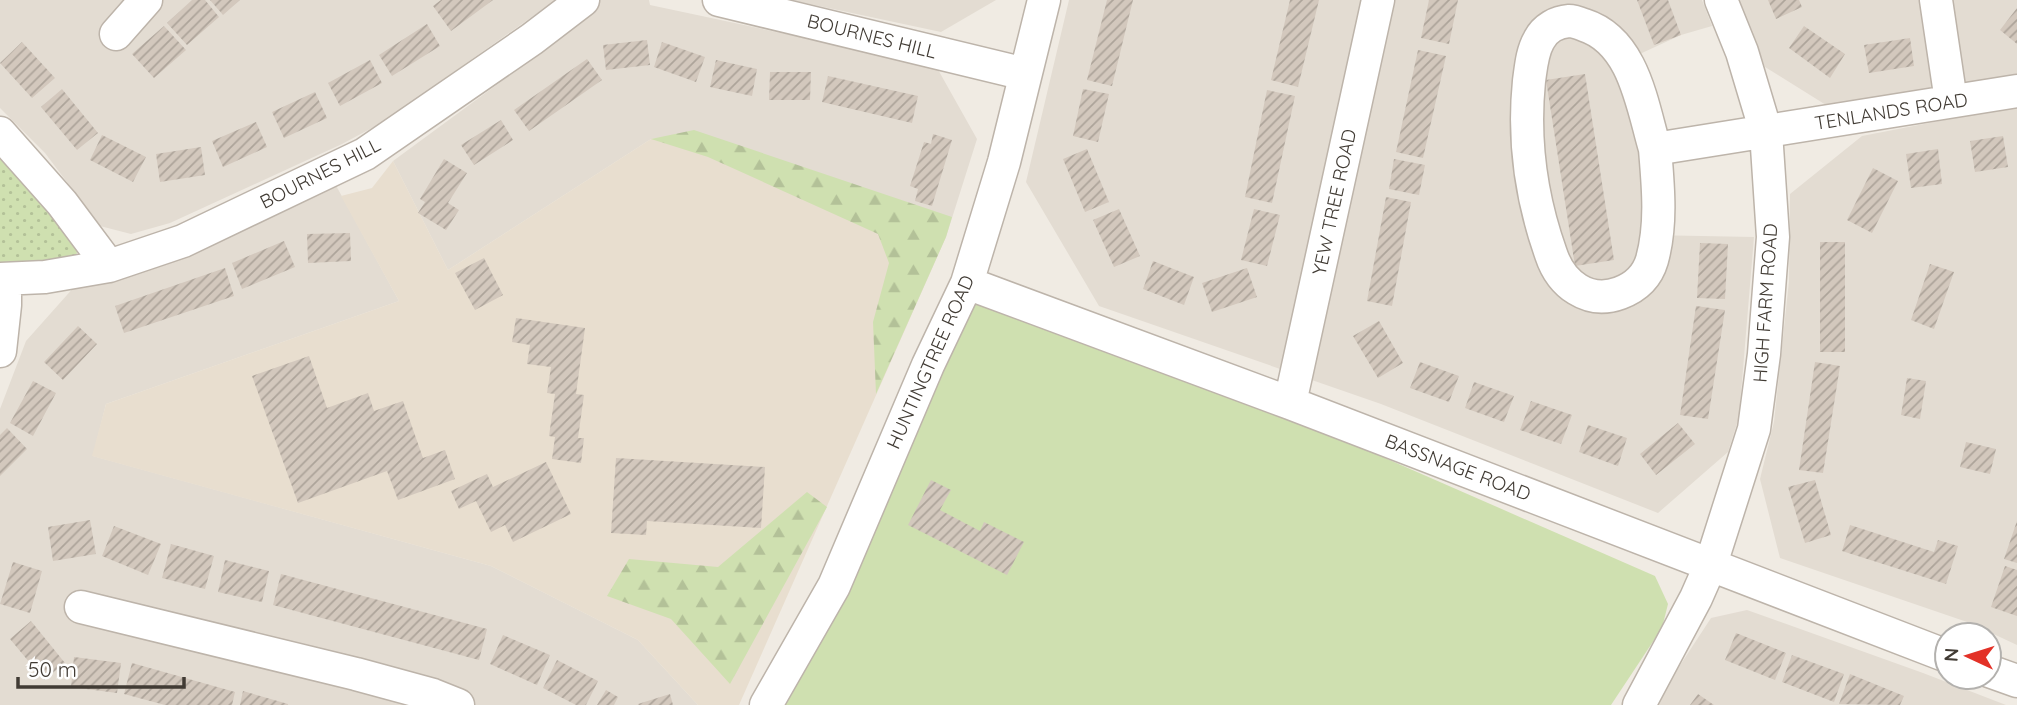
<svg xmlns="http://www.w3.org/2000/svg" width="2017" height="705" viewBox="0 0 2017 705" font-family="Quicksand,sans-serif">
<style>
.residential{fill:#e3dcd2}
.education{fill:#e8decf}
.grass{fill:url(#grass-dots)}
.forest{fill:url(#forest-firs)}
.park{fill:#cfe0b0}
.building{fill:url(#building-hatch)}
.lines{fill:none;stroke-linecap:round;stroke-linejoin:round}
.minor-casing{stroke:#bdb4aa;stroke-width:35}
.minor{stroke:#fff;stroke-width:32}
.labels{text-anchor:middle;stroke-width:5;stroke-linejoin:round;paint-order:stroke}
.street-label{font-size:19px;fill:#413b34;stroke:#fff}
</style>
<defs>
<pattern id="grass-dots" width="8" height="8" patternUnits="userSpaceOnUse" patternTransform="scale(1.75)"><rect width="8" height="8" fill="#cfe0b0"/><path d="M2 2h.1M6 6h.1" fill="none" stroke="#b3c198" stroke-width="1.8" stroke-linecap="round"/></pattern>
<pattern id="forest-firs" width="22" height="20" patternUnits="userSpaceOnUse" patternTransform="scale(1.75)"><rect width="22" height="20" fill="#cfe0b0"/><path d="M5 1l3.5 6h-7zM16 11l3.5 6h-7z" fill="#b3c198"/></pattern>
<pattern id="building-hatch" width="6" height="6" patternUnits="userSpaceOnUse" patternTransform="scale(1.75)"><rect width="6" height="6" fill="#d3c8bd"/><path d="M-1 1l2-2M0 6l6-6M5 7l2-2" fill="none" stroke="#ada49a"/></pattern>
</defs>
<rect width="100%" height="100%" fill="#f0ebe3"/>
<path class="residential" d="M0 0H649L650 5 936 66 977 139 946 237 690 136 651 139 448 270 393 161 570 31 553 2 383 122 342 144 170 223 131 234 100 226 45 153 0 108Z
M791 0H996L941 32Z
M1069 0H1702L1712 26 1681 35 1618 64 1644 155 1648 235 1754 237 1739 417 1728 452 1658 513 1381 404 1099 306 1026 182Z
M1738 0H2017V76L1826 105 1765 67Z
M2017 106V645L1970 623 1780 558 1760 479 1774 422 1789 281 1790 194 1862 136Z
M333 180 399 301 106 404 93 456 491 566 638 640 698 705H0V409L26 341 75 286Z
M1747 610 1923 673 2006 705H1654L1711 618Z"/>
<path class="education" d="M690 136 946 237 739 705H698L638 640 491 566 92 456 106 404 399 301 341 196 372 188 393 161 448 270 651 139Z"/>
<path class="grass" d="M0 144 79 244 76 256 12 269 0 268Z"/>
<path class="forest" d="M694 130 952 217 946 237 876 394 873 322 889 263 878 234 708 157 651 139Z
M807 492 827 507 730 684 671 619 607 596 629 559 718 567Z"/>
<path class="park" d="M968 294 1282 413 1655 576 1668 604 1662 628 1611 705H784Z"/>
<path class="building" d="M192 0H205L219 17 187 45 167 23Z
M210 0H240L223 15Z
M441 0H493L451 31 433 6Z
M1107 0H1133L1112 86 1087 80Z
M1290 0H1319L1298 87 1271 80Z
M1429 0H1458L1449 44 1421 38Z
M1637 0H1668L1681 35 1654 45Z
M1768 0H1799L1802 7 1776 19Z
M2017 8V44L2000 30Z
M427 24 440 46 392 76 379 55Z
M164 26 186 50 154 78 132 54Z
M1804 26 1845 54 1830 78 1789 48Z
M1910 38 1914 66 1869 73 1864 45Z
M647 40 650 65 606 70 603 45Z
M22 42 55 78 32 98 0 63Z
M662 42 705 57 696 82 654 67Z
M1418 50 1446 56 1423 158 1396 152Z
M587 59 602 80 529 131 514 110Z
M370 60 382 83 340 106 328 83Z
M716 60 757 69 752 96 710 87Z
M770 72H811L810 100H769Z
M1585 74 1614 260 1575 266 1546 80Z
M828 76 918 96 912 123 822 102Z
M62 89 98 133 77 150 41 107Z
M1083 89 1109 94 1098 142 1073 136Z
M1267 90 1295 96 1272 203 1245 197Z
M315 92 327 118 284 138 272 112Z
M501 120 513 140 474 165 461 145Z
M256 122 267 147 223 167 212 141Z
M933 134 952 140 932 206 915 201 918 189 910 186 924 142 931 144Z
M102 135 146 157 133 182 90 160Z
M2003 136 2008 167 1975 172 1970 141Z
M201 147 205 175 160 182 156 154Z
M1087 149 1109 202 1085 212 1063 159Z
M1938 149 1942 184 1911 188 1906 154Z
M444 159 467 173 448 203 459 210 446 230 418 213 425 202 420 199Z
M1394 159 1425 165 1419 195 1389 189Z
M1873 168 1898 181 1872 233 1847 220Z
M1386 197 1411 202 1392 306 1367 301Z
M1119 209 1140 256 1114 267 1093 220Z
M1254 209 1280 215 1267 266 1241 260Z
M350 233 351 261 308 263 307 234Z
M284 241 295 267 242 289 232 263Z
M1820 242H1845V352H1820Z
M1700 243 1728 244 1725 299 1697 298Z
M484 258 503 295 475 310 455 273Z
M1153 261 1194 277 1184 305 1143 289Z
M1930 264 1954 272 1934 329 1911 320Z
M225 268 234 296 124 333 115 306Z
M1247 268 1257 297 1212 312 1202 283Z
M1696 306 1725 310 1708 419 1680 415Z
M516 318 585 328 576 394 584 395 578 438H584L581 463 552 459 555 437 549 436 555 394 547 393 551 367 527 364 530 345 512 342Z
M1379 321 1403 363 1378 378 1353 336Z
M78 326 97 344 63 380 44 362Z
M309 356 327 408 368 393 374 411 403 401 423 458 445 450 455 479 398 500 387 471 298 503 252 376Z
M1420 362 1459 376 1449 402 1410 388Z
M1815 362 1840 366 1823 473 1799 470Z
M1907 378 1926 381 1920 419 1901 415Z
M33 381 56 393 33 436 10 423Z
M1474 382 1514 396 1504 422 1465 408Z
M1531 401 1572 415 1561 444 1520 430Z
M1678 423 1695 444 1656 475 1640 454Z
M1588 425 1627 438 1618 466 1579 452Z
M7 428 27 449 0 476V435Z
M1966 442 1996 449 1990 474 1960 467Z
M616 458 765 467 761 528 647 521 646 535 611 533Z
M546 462 571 514 513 542 505 525 491 532 476 501 459 509 451 491 487 474 493 487Z
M931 480 951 490 940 510 980 531 984 522 1024 542 1007 575 908 525Z
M1815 480 1831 535 1805 543 1788 487Z
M90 520 96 554 53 561 48 527Z
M2017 521V563L2004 559Z
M1850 525 1934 552 1938 540 1958 546 1946 584 1842 551Z
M114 526 161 544 148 575 102 556Z
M171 544 214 556 205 589 162 578Z
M225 560 269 571 262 602 218 592Z
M13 562 42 571 30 613 0 604Z
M2005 566 2017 570V616L1991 607Z
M281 574 487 629 479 660 273 605Z
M31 621 65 663 44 680 10 639Z
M1736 633 1786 653 1775 680 1725 660Z
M503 635 550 655 537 685 490 664Z
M1792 655 1844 674 1834 702 1782 682Z
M74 657 121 663 117 693 71 687Z
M557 660 598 681 586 705H576L543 688Z
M132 663 235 692 232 705H165L124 694Z
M1850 674 1904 696 1900 705 1839 704Z
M606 690 618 697 614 705H597Z
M243 691 288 704V705H240Z
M670 694 673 705H639L638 704Z
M1698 694 1714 705H1690Z"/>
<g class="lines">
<g class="minor-casing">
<path id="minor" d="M719 0 1025 74
M1936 0 1951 101
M116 34 146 0
M0 133 62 203 109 266
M1655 149C1642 105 1634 41 1584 25 1579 23 1574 21 1569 21 1557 22 1545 28 1539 40 1532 52 1531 67 1529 81 1523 140 1531 198 1551 254 1561 284 1588 305 1620 293 1636 287 1647 277 1652 260 1662 224 1658 185 1655 149L2017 91
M0 279 45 277 109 266 183 241 365 154 532 39 583 0
M967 283 1290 403 1947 656
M0 351 5 305V280
M1290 403 1378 0
M81 607 356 674 433 695 458 705
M1989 671 2017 681
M766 705 834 586 928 365 967 283 1004 162 1044 0
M1639 705 1696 598 1711 564 1754 429 1764 354 1773 237 1766 132 1742 52 1721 0"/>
</g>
<use href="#minor" class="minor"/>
</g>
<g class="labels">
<g class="street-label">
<text transform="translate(872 36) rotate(14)" y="7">BOURNES HILL</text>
<text transform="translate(1891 111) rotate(-9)" y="7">TENLANDS ROAD</text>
<text transform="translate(320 173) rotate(-27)" y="7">BOURNES HILL</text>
<text transform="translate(1334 202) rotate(-78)" y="7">YEW TREE ROAD</text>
<text transform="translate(1765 303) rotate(-86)" y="7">HIGH FARM ROAD</text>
<text transform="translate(930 362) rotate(-66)" y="7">HUNTINGTREE ROAD</text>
<text transform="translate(1458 467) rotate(21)" y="7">BASSNAGE ROAD</text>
</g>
</g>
<g transform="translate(1968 656) rotate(274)"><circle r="33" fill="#ffffff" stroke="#b3b1ae" stroke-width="2"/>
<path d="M0-5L12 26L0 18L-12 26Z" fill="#e33127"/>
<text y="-10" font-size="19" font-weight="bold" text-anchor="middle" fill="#413b34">N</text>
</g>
<path d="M18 677v10h166v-10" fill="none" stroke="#413b34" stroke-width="3.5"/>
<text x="28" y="677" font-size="21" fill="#413b34" stroke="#ffffff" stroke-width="5" paint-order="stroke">50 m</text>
</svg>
